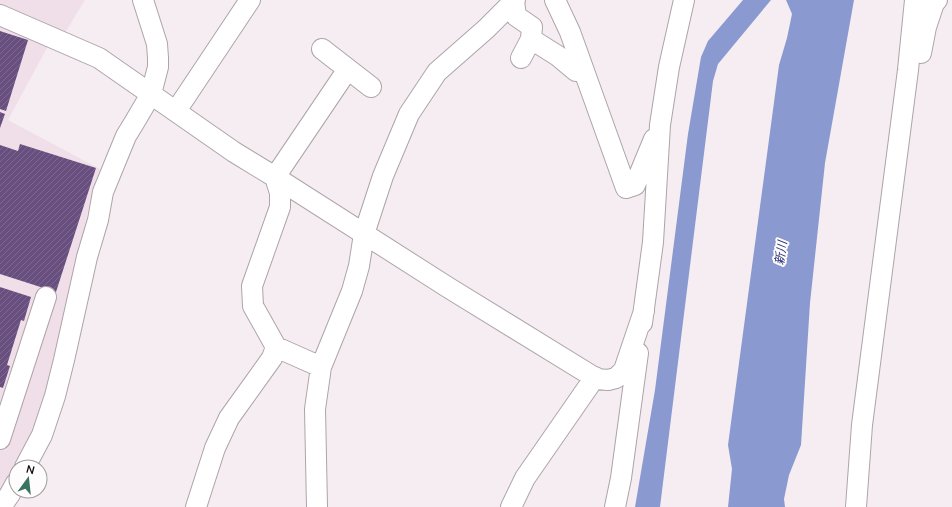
<svg xmlns="http://www.w3.org/2000/svg" width="952" height="507" viewBox="0 0 952 507" font-family="'Nunito Sans','Noto Sans JP',sans-serif">
<style>
.built{fill:#f0dfe9}
.water{fill:#8a99cf}
.building{fill:url(#building-hatch)}
.lines{fill:none;stroke-linecap:round;stroke-linejoin:round}
.minor-casing{stroke:#ada4a9;stroke-width:22}
.minor{stroke:#fff;stroke-width:20}
.labels{text-anchor:middle;stroke-width:4;stroke-linejoin:round;paint-order:stroke}
.water-label{font-size:12px;font-style:italic;fill:#2a3576;stroke:#fefcfd}
</style>
<defs>
<pattern id="building-hatch" width="6" height="6" patternUnits="userSpaceOnUse"><rect width="6" height="6" fill="#684f80"/><path d="M-1 1l2-2M0 6l6-6M5 7l2-2" fill="none" stroke="#7c698e"/></pattern>
</defs>
<rect width="100%" height="100%" fill="#f6edf2"/>
<path class="built" d="M0 0H85L63 36 0 10Z
M0 25 48 46 8 120 100 169 93 189 44 402 37 425 26 447 0 491Z"/>
<path class="water" d="M743 0H771L718 64 713 81 660 507H635L655 390 688 134 701 57 708 41Z
M785 0H854L825 163 810 303 801 445 789 475 784 499 785 507H728L732 469 728 445 779 65 787 38 792 14 786 0Z"/>
<path class="building" d="M0 31 28 40 6 111 0 109Z
M0 112 5 114 0 128Z
M20 144 96 168 56 292 0 274V145L18 151Z
M0 287 31 297 24 321 21 320 7 365 10 366 3 388 0 387Z"/>
<g class="lines">
<g class="minor-casing">
<path id="minor" d="M555 0 570 32 626 188 635 185 654 139
M514 1 516 16 532 27 531 39 521 58
M0 15 99 58 234 152 275 177 449 288 597 379 608 380 616 378 624 370 644 311
M531 39 558 56 576 71H584
M322 49 371 87
M921 53 926 27 934 3 937 0
M176 111 250 0
M642 323 653 242 660 125 669 67 684 0
M276 347 321 367 315 409 317 507
M321 367 352 291 359 266 364 234 383 176 409 114 437 72 486 29 515 0
M0 439 46 297
M25 467 42 435 55 396 64 360 87 257 98 220 103 192 126 136 134 123 151 94 158 67V58L157 44 143 0
M1 507 10 494 16 483
M196 507 215 448 229 418 272 358 276 347 253 306 252 286 280 207V193L275 177 348 69
M511 507 525 478 595 377
M615 507 621 478 638 353
M856 507 862 425 908 70 915 0"/>
</g>
<use href="#minor" class="minor"/>
</g>
<g class="labels">
<g class="water-label">
<text transform="translate(781 253) rotate(-82)" y="4">新川</text>
</g>
</g>
<g transform="translate(28 479) rotate(15)"><circle r="19" fill="#fefcfd" stroke="#9e9c9d"/>
<path d="M0-3L7 15L0 10L-7 15Z" fill="#387560"/>
<text y="-6" font-size="11" font-weight="bold" text-anchor="middle" fill="#0d0b0c">N</text>
</g>
</svg>
